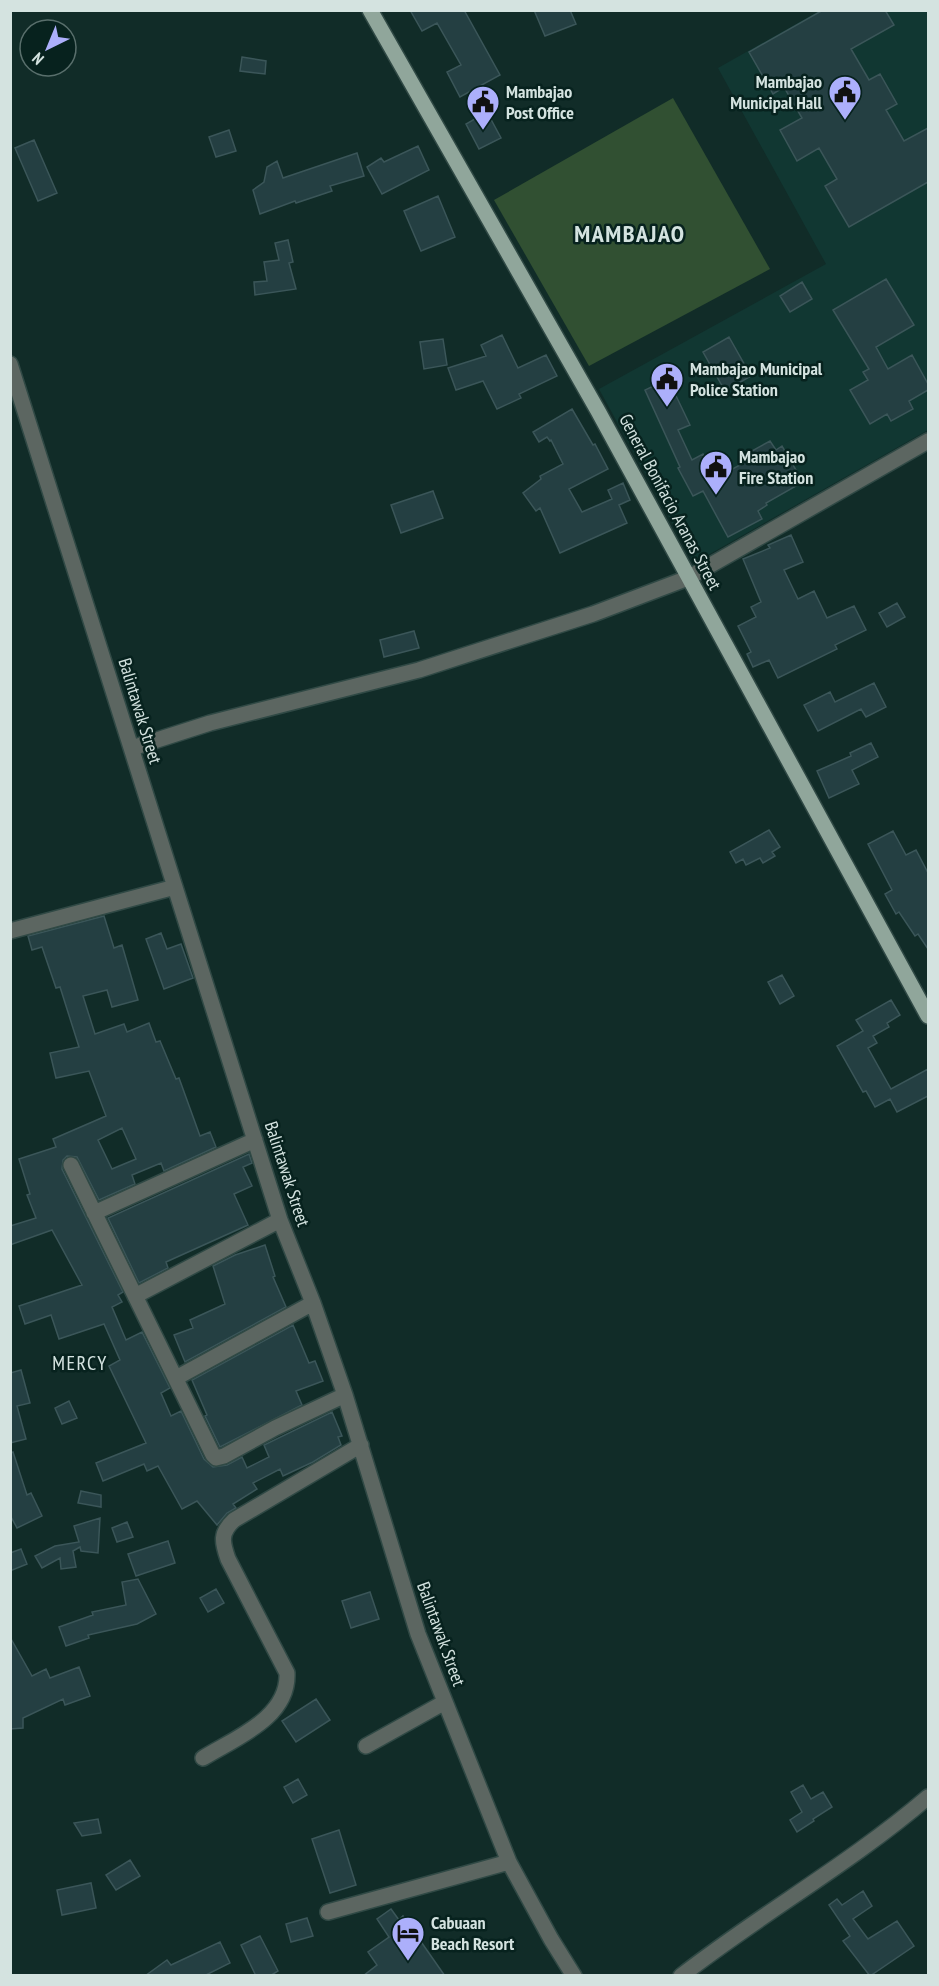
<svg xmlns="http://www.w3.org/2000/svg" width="939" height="1986" viewBox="0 0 939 1986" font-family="'PT Sans Narrow',sans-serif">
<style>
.built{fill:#113732}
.green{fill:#315032}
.building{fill:#243f42;stroke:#3b5659;stroke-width:1.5;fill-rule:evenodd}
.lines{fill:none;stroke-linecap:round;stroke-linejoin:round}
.minor-casing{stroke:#304945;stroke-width:18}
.major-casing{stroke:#304945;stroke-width:18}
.minor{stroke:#5c6661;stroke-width:15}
.major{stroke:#90a69b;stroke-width:15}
.labels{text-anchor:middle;stroke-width:5;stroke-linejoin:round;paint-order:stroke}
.poi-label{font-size:18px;font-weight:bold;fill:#d4e3e0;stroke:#07221e;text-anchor:start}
.street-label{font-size:18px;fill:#d4e3e0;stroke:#07221e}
.neighbourhood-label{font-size:20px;letter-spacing:1.5px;fill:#d4e3e0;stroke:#07221e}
.district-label{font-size:24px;font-weight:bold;letter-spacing:1.5px;fill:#d4e3e0;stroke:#07221e}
</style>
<rect width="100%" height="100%" fill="#112c28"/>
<path class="built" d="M819 11H928V430L694 563 599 389 826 264 718 68Z"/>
<path class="green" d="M673 98 770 269 589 366 494 200Z"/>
<path class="building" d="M410 10H464L500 75 460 97 447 72 461 65 437 23 422 31Z
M534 10H570L576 24 545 36Z
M823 10H885L894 25 851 49 869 80 880 74 897 104 886 110 904 141 928 128V182L849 227 825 186 837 179 819 148 797 161 780 130 802 118 784 87 773 94 749 52Z
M242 57 266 61 265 74 240 71Z
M487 112 501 138 479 149 466 124Z
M229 130 236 151 216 157 209 137Z
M34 140 57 193 38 201 15 148Z
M418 146 429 170 382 194 367 167 381 158 384 162Z
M357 153 364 176 330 186 332 191 296 203 295 201 260 214 253 190 264 182 267 167 277 161 283 178Z
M438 196 455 237 421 251 404 211Z
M288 240 293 262 289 263 296 289 255 295 254 282 267 281 264 262 279 260 275 243Z
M886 279 914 325 876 347 888 369 912 355 928 384V390L909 401 913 409 891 421 887 414 870 424 850 390 868 380 863 372 869 369 833 310Z
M802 282 812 299 790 312 780 296Z
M502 335 518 368 546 355 557 376 519 394 521 398 497 409 483 381 456 390 448 368 486 356 481 345Z
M729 337 751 376 725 391 703 352Z
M443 339 447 365 424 369 420 342Z
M668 379 690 425 678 430 692 460 703 454 716 478 753 458 750 452 770 441 776 450 782 446 803 482 766 503 767 505 758 511 762 519 728 537 703 491 693 496 678 468 680 467 645 390Z
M572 409 593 445 595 444 608 469 569 489 582 512 612 499 608 490 623 483 630 500 619 505 627 523 560 553 540 508 536 511 523 493 541 479 540 476 563 464 551 440 550 441 547 437 539 442 533 432Z
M433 491 443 518 401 533 391 505Z
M791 535 803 562 784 570 798 599 814 591 827 618 854 606 866 630 835 645 837 649 778 678 769 660 753 667 747 654 751 652 738 626 756 617 751 607 761 602 743 559 770 548 768 545Z
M897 603 905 617 887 627 879 613Z
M414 631 419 648 384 657 380 640Z
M874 683 886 707 866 717 861 709 818 731 804 705 830 692 835 702Z
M871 743 878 757 852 770 859 784 829 798 817 771 851 756 850 753Z
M769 830 780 847 772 852 775 856 763 863 760 858 746 865 743 859 736 863 730 852Z
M893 831 906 855 916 850 928 873V949L918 934 915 936 899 912 896 914 885 894 892 890 868 844Z
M104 916 114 948 122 945 138 1000 112 1007 107 990 83 996 95 1034 124 1024 127 1032 149 1023 156 1042 160 1041 176 1079 179 1078 200 1136 210 1132 216 1147 164 1171 161 1163 132 1175 135 1184 99 1200 77 1157 67 1156 63 1160 62 1169 123 1292 118 1295 122 1302 112 1307 126 1340 142 1332 170 1388 161 1393 171 1416 181 1411 204 1459 213 1467 227 1465 242 1457 247 1468 269 1457 264 1445 332 1412 342 1436 338 1437 341 1445 313 1462 283 1476 280 1469 253 1483 257 1489 233 1504 236 1508 227 1513 217 1525 197 1501 182 1509 158 1466 147 1471 144 1464 103 1481 96 1463 146 1443 109 1366 120 1360 104 1324 59 1339 51 1315 25 1324 19 1306 82 1285 52 1230 10 1245V1226L36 1218 27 1195 30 1194 19 1159 56 1147 53 1139 106 1116 89 1071 56 1078 50 1053 79 1047 60 987 56 988 42 947 32 950 28 936ZM122 1128 136 1159 112 1169 98 1140Z
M161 933 167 949 181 944 193 978 164 989 146 939Z
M782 975 794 996 780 1004 768 982Z
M891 1000 900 1015 887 1023 889 1027 873 1036 877 1043 868 1048 891 1089 928 1069V1096L897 1112 890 1099 875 1107 866 1091 863 1092 837 1046 863 1031 856 1020Z
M249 1154 252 1163 243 1167 252 1186 234 1194 248 1225 166 1262 168 1268 139 1283 108 1218Z
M265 1245 275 1276 273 1277 286 1307 185 1362 174 1335 193 1328 190 1320 225 1304 213 1266 235 1255Z
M293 1325 309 1363 315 1361 323 1381 296 1391 302 1405 220 1447 205 1416 207 1415 192 1380Z
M21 1370 30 1403 17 1406 26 1439 10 1443V1373Z
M69 1401 77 1418 62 1424 55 1408Z
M13 1452 27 1495 31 1493 42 1516 17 1528 10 1515V1453Z
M81 1491 101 1495V1507L78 1503Z
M100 1518 98 1553 81 1551 80 1547 73 1551 76 1567 61 1569 60 1558 42 1568 35 1556 55 1546 79 1542 74 1526Z
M127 1522 133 1537 117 1542 112 1528Z
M168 1541 175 1563 136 1576 128 1554Z
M21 1549 27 1564 10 1571V1553Z
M138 1579 156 1614 137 1624 88 1635 89 1638 66 1646 59 1627 93 1615 92 1612 126 1605 122 1582Z
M216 1589 224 1603 208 1612 200 1598Z
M370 1592 379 1619 351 1628 342 1601Z
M10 1637 32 1676 46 1669 50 1678 79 1667 90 1696 65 1705 63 1699 23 1718V1728L10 1729Z
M316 1699 330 1720 296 1742 282 1721Z
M298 1779 307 1795 293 1803 284 1787Z
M803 1785 811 1799 823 1792 832 1807 813 1819 814 1821 797 1832 790 1820 802 1812 791 1792Z
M98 1819 101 1833 82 1836 74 1823Z
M339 1830 356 1885 330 1893 312 1839Z
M130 1860 140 1876 116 1890 106 1875Z
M91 1883 96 1908 62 1915 57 1890Z
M863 1891 872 1906 853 1919 868 1939 897 1921 914 1946 870 1976 843 1941 850 1936 829 1905 837 1899 842 1905Z
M391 1909 399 1920 403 1916 445 1976H363L377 1965 368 1952 389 1937 377 1919Z
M307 1918 313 1936 291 1942 286 1924Z
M260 1936 278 1971 270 1976H256L241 1945Z
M220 1942 230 1963 204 1976H145L167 1960 171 1965Z"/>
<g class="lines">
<g class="minor-casing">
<path id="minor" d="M10 364 280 1220 313 1303 345 1395 418 1634 509 1862 551 1939 574 1976
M132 748 210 723 419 670 593 614 688 578 928 441
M10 931 175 887
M71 1165 213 1455 216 1458 224 1456 275 1428 345 1395
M94 1213 255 1140
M135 1296 280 1220
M176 1378 313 1303
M366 1746 445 1702
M203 1758C235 1738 289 1718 287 1673L228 1559C222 1542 220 1533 234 1520L361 1445
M328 1912 509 1862
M681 1976C762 1913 851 1863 928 1797"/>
</g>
<g class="major-casing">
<path id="major" d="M370 10 598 411 928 1016"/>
</g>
<use href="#minor" class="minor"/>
<use href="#major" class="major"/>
</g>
<defs>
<g id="civic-pin" transform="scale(1.725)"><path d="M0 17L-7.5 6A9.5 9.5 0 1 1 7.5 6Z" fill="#acaffb" stroke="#07221e"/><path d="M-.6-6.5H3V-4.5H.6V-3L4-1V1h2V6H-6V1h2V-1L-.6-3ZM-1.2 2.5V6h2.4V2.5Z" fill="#111"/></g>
<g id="hotel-pin" transform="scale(1.725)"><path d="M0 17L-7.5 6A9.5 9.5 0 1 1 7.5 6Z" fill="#acaffb" stroke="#07221e"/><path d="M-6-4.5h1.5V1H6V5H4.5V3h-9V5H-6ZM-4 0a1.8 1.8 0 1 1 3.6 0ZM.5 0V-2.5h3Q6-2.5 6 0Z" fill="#111"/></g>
</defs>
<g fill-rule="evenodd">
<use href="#civic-pin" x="845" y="92"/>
<use href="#civic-pin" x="483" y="102"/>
<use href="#civic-pin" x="667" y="379"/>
<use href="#civic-pin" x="716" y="467"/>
<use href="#hotel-pin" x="408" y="1933"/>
</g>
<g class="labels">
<g class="poi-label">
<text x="822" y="88" text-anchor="end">Mambajao<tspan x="822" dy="21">Municipal Hall</tspan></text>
<text x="506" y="98">Mambajao<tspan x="506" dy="21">Post Office</tspan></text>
<text x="690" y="375">Mambajao Municipal<tspan x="690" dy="21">Police Station</tspan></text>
<text x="739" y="463">Mambajao<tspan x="739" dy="21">Fire Station</tspan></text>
<text x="431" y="1929">Cabuaan<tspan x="431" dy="21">Beach Resort</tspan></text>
</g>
<g class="street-label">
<text transform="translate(670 502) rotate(62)" y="6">General Bonifacio Aranas Street</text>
<text transform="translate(140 711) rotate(73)" y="6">Balintawak Street</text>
<text transform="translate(287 1174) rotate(72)" y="6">Balintawak Street</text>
<text transform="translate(441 1634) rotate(70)" y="6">Balintawak Street</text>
</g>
<g class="neighbourhood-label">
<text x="80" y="1370">MERCY</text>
</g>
<g class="district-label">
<text x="630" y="242">MAMBAJAO</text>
</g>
</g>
<rect width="939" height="1986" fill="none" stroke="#d4e3e0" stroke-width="24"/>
<g transform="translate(48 48) rotate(223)"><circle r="28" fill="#07221e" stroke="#596f6c" stroke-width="1.5"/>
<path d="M0-4.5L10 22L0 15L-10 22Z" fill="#acaffb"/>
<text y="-9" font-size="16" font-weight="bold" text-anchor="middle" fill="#d4e3e0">N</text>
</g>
</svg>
